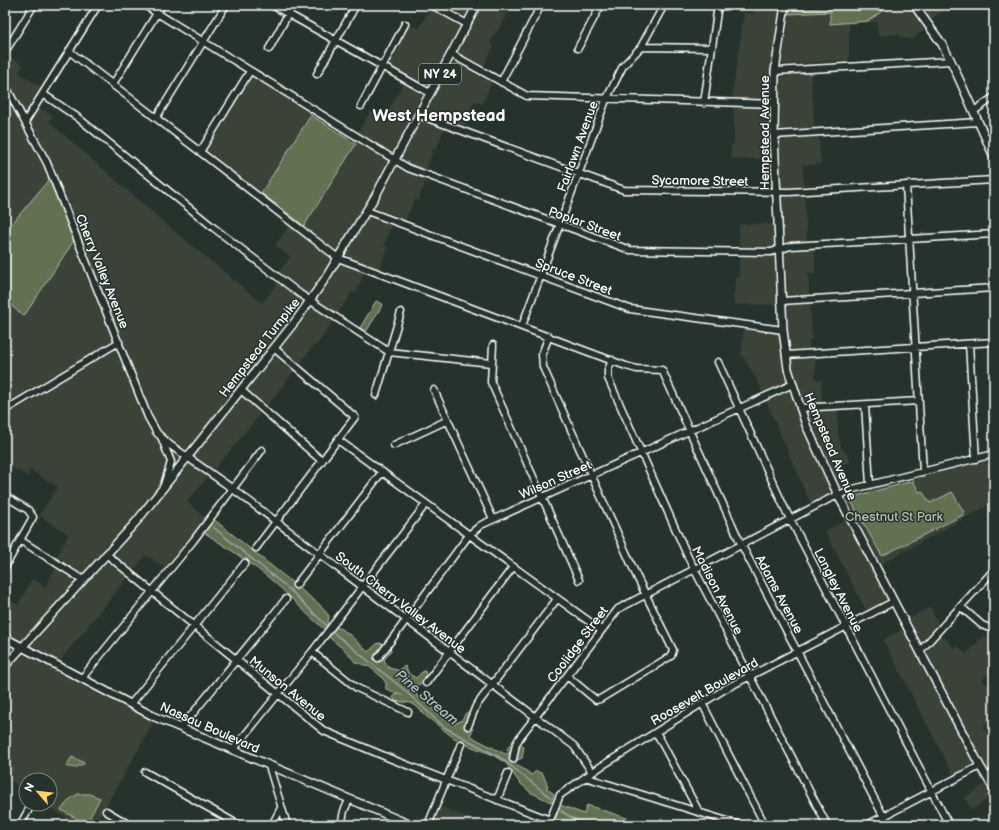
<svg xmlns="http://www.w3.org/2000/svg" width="999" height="830" viewBox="0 0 999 830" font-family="'Balsamiq Sans',sans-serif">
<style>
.built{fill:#3a4238}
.green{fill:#637152;stroke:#b1b8a8}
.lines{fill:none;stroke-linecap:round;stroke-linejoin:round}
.stream{stroke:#99a7ac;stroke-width:1.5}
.minor-casing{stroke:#fff;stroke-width:9}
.major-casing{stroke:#fff;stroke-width:10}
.minor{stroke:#26332d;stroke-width:6}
.major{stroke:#26332d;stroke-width:7}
.labels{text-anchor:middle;stroke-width:3;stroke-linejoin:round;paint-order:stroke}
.shield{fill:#26332d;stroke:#bec2c0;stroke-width:1}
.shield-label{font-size:12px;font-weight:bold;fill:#fff}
.street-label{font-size:13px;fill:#fff;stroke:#26332d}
.park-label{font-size:13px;fill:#b9bfb1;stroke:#26332d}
.water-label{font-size:14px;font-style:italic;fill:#b2bdc0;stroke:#26332d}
.district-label{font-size:17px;font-weight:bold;fill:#fff;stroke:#26332d}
</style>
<rect width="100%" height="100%" fill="#26332d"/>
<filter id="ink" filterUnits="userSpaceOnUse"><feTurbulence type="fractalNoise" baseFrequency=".025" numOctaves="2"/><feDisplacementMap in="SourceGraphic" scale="8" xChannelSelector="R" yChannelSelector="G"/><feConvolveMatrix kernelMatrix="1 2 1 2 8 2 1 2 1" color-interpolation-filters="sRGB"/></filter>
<g filter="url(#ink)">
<path class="built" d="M440 5H511L498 31H496L490 43 494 46 481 70 493 78 483 104 474 101 463 131 446 124 436 150 433 149 432 154 425 174 428 175 418 201 414 200 404 224 393 221 384 246 388 248 378 272 366 268 356 293 352 292 316 346 314 345 267 406 187 502 206 518 165 568 146 555 59 662 81 682 155 720 95 825H76L45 804H50V780H26V791L5 777V597L18 605 32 579 45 587 56 568V558L69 534 39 516 58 487 30 470 27 476 5 464V301L24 316 51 178 5 232V54L23 65 19 73 44 89 35 105 53 116 49 122 167 225 262 303 281 279 277 275 290 257 275 245 288 227H303L204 150 251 76 353 140 371 111 384 119 407 77 388 65 409 24 419 29 430 9Z
M755 5H951L926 23 929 27 912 39 900 38V34L878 36 877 22 849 24V60L781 65 788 27 783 26 775 71 810 69 815 131H818L821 164 803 165 807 243H815V273H808L812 339 809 340 810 352H815L816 380H821L822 405H838V433L842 450 845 451 851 462 842 464 849 490 812 507 756 378 741 354 744 325 782 330 780 305 733 304 735 278H739V224H776L774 159H731V145L734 144V104H731L744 13 754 14Z
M985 460 994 475V502L881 564 844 495Z
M849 519 892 601 868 614 825 531Z
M930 607 940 627 937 631 955 649 957 646 966 654 984 635 994 643V667L982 680 994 691V716L983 728 994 739V795L972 810 965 798 990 781 981 766 955 778 883 640 906 627 904 622Z
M438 806 488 825H429Z"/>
<path class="green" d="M791 5H891L868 21 830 24V12L790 14Z
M311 115 356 144 304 226 261 193Z
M51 177 77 236 24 316 5 301V232Z
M376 301 383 304 366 332 360 328Z
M913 481 919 492 922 491 930 503 952 492 965 514 882 556 849 498Z
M212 518 320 605 329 616 326 630C321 628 294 601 288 595 263 570 232 551 202 531Z
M337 627 348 633 368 652 378 643 390 645 391 651 384 660 389 668 401 671V668L405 666 409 674 416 678 422 672 425 671 426 676 423 683 414 686 417 696 453 724 461 721 466 713H469L468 720 464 724 473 729 470 736 505 754 510 753 507 749 510 745H519L524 747 522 758 513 762 532 775 536 771 543 774 548 787 546 788 554 794 551 802 530 792 519 782 506 763 491 754 459 742 426 716 416 706 411 703 395 701 393 697 395 694 402 695 386 689V683L382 677 370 667 355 662 348 653 330 638 331 633Z
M72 757 85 763 75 768 66 766Z
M78 794H89L100 798 88 821 83 822 61 810 70 799Z
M560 805 584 814 587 805 648 825H553Z"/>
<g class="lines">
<path class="stream" d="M213 527 289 589 326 625
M334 633 402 688 444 727 501 758 550 797
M561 811 574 819 591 825"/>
<g class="minor-casing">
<path id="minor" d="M144 5 408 168 630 250 771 252 791 246 994 234
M272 5 430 93
M432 5 467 24
M641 47 712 48
M578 48 601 5
M269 49 293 5
M69 51 338 258 626 366 637 369 662 370 741 544 888 825
M5 52 34 5
M451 54 527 96 774 104
M775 71 951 61
M317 74 356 5
M501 82 541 5
M113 84 162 5
M5 85 47 163 148 417 157 433 170 445 233 489 574 746 592 772
M43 94 77 117 214 228 300 294 389 352 491 363
M704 103 718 5
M361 106 405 24
M974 111 994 97
M419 115 624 190 789 192 994 180
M156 118 226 5
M25 122 98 5
M774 135 978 122
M200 152 250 71
M906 185 923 472
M367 211 630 309 783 330
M781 301 994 288
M522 326 606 100 623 66 641 47 664 5
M549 336 542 354 543 367 637 577 673 650 671 656 600 699 596 700 567 676
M969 344 976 459
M493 345 491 382 579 580
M786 355 994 342
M612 360 608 370V378L688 557 827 825
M718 362 785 509 949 825
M241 390 322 461
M434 390 493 519
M376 395 401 312
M865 405 870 485
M800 408 919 401
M5 410 119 342
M162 439 171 462 164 485
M338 440 601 630
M394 445 448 420
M5 496 28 510 33 517 5 567
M20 540 83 580
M256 548 355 417 274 348
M106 554 324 731 394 760 550 820
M296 585 382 472
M961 607 982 625 994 630
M920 651 994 570
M312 652 357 688 408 712
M378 658 469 535 481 525 793 384
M82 678 193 541 262 450
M426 683 513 567
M702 703 765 825
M131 704 245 563
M468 726 476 706 557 599
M181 728 286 599
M656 732 699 812
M233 750 312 652 426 504
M513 759 516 744 520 737 618 609 829 499 853 489 994 454
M269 766 287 825
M145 772 239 825
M585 777 740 825
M988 778 994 771
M497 800 508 773
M106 811 130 825
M20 825 32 804
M272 825 281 808
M341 825 344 811 349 800
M428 825 461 744
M548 825 560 795 600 767 725 689 893 602
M867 825 980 766"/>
</g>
<g class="major-casing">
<path id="major" d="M785 5 775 71 774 135 783 330 788 369 806 425 838 495 980 766 994 789
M914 5 942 44 951 61 994 157
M5 638 155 717 411 825
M5 666 136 522 297 319 325 279 376 195 477 5"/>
</g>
<use href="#minor" class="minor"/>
<use href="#major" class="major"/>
</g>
</g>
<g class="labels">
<rect class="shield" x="419" y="64" width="42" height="20" rx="3"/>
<g class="shield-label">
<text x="440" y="78">NY 24</text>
</g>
<g class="street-label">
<text transform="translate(764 133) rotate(-90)" y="5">Hempstead Avenue</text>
<text transform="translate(577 146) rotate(-70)" y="5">Fairlawn Avenue</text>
<text transform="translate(700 180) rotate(1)" y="5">Sycamore Street</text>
<text transform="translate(585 223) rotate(20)" y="5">Poplar Street</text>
<text transform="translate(103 271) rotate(68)" y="5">Cherry Valley Avenue</text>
<text transform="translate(574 276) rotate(21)" y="5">Spruce Street</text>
<text transform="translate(259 347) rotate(-52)" y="5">Hempstead Turnpike</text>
<text transform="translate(831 446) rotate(67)" y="5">Hempstead Avenue</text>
<text transform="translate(555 479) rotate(-24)" y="5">Wilson Street</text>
<text transform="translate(718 590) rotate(63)" y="5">Madison Avenue</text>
<text transform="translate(839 590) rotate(63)" y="5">Langley Avenue</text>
<text transform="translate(780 594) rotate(62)" y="5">Adams Avenue</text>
<text transform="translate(401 602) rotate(37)" y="5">South Cherry Valley Avenue</text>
<text transform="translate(577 644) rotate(-53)" y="5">Coolidge Street</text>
<text transform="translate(288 688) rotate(39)" y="5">Munson Avenue</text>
<text transform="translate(704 691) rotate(-30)" y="5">Roosevelt Boulevard</text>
<text transform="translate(210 727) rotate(24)" y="5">Nassau Boulevard</text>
</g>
<g class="park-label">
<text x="894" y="521">Chestnut St Park</text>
</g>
<g class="water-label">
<text transform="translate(427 697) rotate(40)" y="5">Pine Stream</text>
</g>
<g class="district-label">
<text x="439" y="121">West Hempstead</text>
</g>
</g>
<rect width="999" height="830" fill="none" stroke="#26332d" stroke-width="20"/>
<rect x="10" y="10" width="979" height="810" fill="none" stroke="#fff" stroke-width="1.5" filter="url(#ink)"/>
<g transform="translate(38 792) rotate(298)"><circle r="19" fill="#26332d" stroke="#7d8581"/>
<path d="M0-3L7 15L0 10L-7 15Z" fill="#ffd166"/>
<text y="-6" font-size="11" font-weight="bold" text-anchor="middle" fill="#ffffff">N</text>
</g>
</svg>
